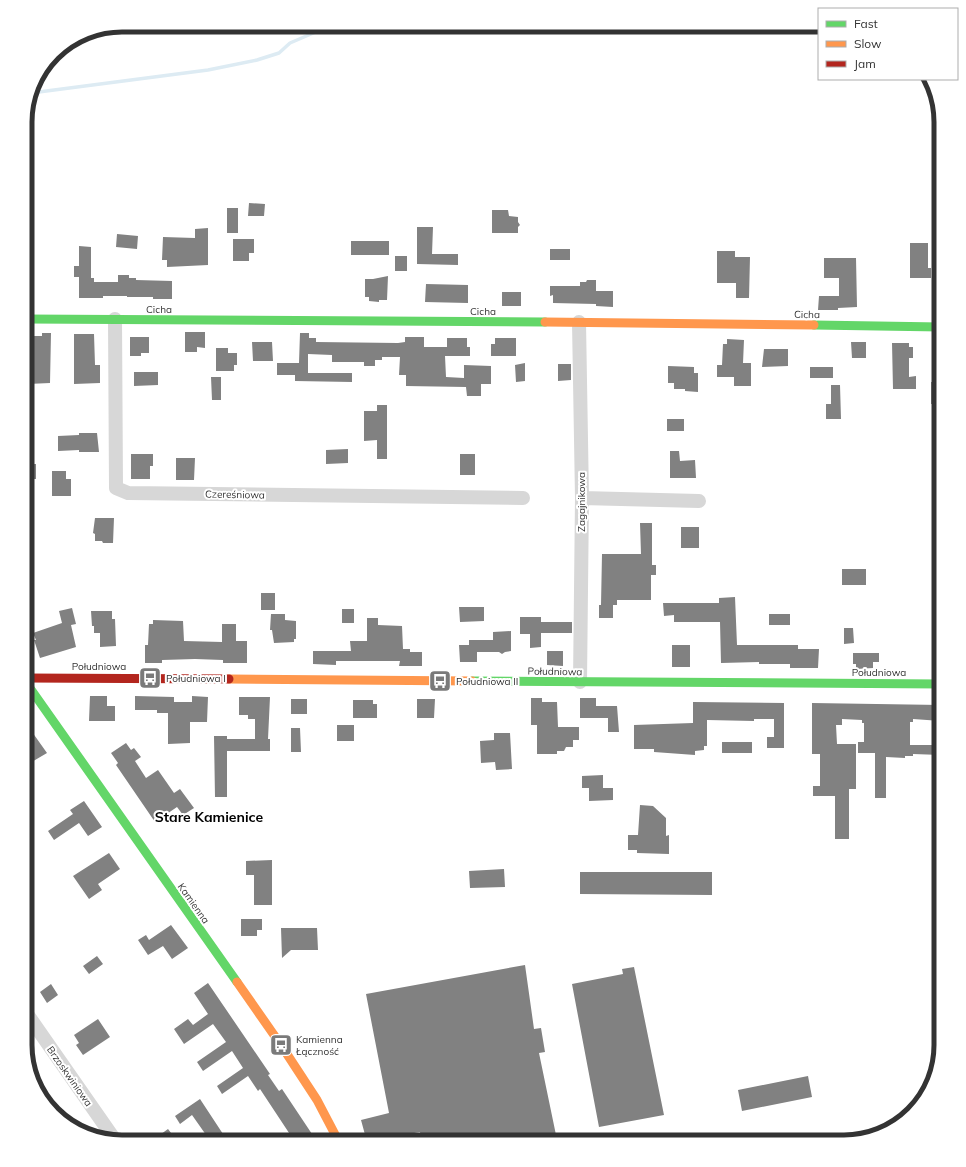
<svg xmlns="http://www.w3.org/2000/svg" width="966" height="1167" viewBox="0 0 966 1167" font-family="Mulish,sans-serif">
<style>
.lines{fill:none;stroke-linecap:round;stroke-linejoin:round}
.stream{stroke:#ddebf3;stroke-width:3.5}
.building{fill:#818181}
.street{stroke:#d7d7d7;stroke-width:14}
.fast{stroke:#63d668;stroke-width:9}
.slow{stroke:#ff974d;stroke-width:9}
.jam{stroke:#b3261e;stroke-width:9}
.labels{text-anchor:middle;stroke-width:4;stroke-linejoin:round;paint-order:stroke}
.street-label{font-size:10px;fill:#333;stroke:#fff}
.poi-label{font-size:10px;fill:#333;stroke:#fff;text-anchor:start}
.district-label{font-size:14px;font-weight:bold;fill:#000;stroke:#fff}
.rim{fill:none;stroke:#333;stroke-width:5}
</style>
<rect width="100%" height="100%" fill="#fff"/>
<g class="lines">
<path class="stream" d="M31 93 208 70 257 60 279 53 290 43 332 25"/>
</g>
<path class="building" d="M249 203 265 204 264 216H248Z
M227 208H238V233H227Z
M492 210H508L509 216 518 217V222L520 225 518 227V233H492Z
M417 227H433L432 254H458V265L417 264Z
M208 228V265L167 267V260H162L163 237 195 238V229Z
M117 234 138 236 137 249 116 247Z
M233 239H254V253H249V261H233Z
M351 241H389V255H351Z
M910 243H928V268H931V278H910Z
M79 246 91 247V278H94V282H118V275H129V278H136V280L172 281V299H153V297H127V296H103V298H79V277H74V266H79Z
M550 249H570V260H550Z
M717 251H735V257H750L749 298H736V283H717Z
M395 256H407V271H395Z
M824 258H856L857 307 838 308V310H818L819 296H839V278H824Z
M388 276 387 300H379V302L369 301V297H365V279H373Z
M587 280H596V291H613V307L596 306V304L553 303V295L550 296V286H580V282H586Z
M426 284 468 285V303L425 302Z
M502 292H521V306H502Z
M185 332H205V348L197 347V352H185Z
M42 333H51L50 383 28 384V369H32L31 336H42Z
M300 333H309V338H316V342L398 343 405 342V337H424V347H447V338H467V347H470V356H445L446 377 464 378V365L491 366V384H481V396H467L466 387 406 386V375H399L400 357H382V360H375V366H364V362H332V355L308 354V373H352V382L295 381V375H277V363H299Z
M74 334H94L95 365H100V383L74 384Z
M130 337H149V353H141V356H130Z
M495 338H516V356H491V344H495Z
M727 339 744 340 743 363H751V386H734V377H717V365H722L723 344H727Z
M252 342H272L273 361H253Z
M851 342H866V358H852Z
M892 343H909V347H913V358H909V377L916 376V389H893Z
M216 348H228V353H237V365H234V371H216Z
M764 349H788V366L762 367Z
M525 363V381L516 382 515 365Z
M558 364H571V380L558 381Z
M668 366 694 367V373H698V392L685 391V389H674V383H668Z
M810 367H833V378H810Z
M134 372H158V385L134 386Z
M211 377H221V400H212Z
M931 382H941V404H931Z
M831 385H840L841 419H826V404H831Z
M377 405H387V459H377V440L364 441V411H377Z
M667 419H684V431H667Z
M79 433H97L99 452H79V450L58 451V436L79 435Z
M348 449V463L326 464V450Z
M670 451H679L680 461 695 460 696 478H670Z
M131 454H153V466H150V479H131Z
M460 454H475V475H460Z
M176 458H195L194 480H176Z
M25 464H36V479H25Z
M52 471H66V479H71V496H52Z
M95 518H114L113 543H103L102 541H95V534L93 533Z
M640 523H652V565H656V575H651V600H617V605H613V618H599V605H601L602 554H641Z
M681 527H699V548H681Z
M842 569H866V585H842Z
M261 593H275V610H261Z
M735 597 737 645H798V649H819L818 668H790V664H759V662L721 663 720 622H674V615L664 616 663 603H719V598Z
M459 607H484V621L460 622Z
M72 608 76 624 71 625 76 647 40 658 34 640H36L33 633 62 623 59 611Z
M342 609H354V623H342Z
M91 611H112V619H115L116 646 100 647V633H94V626H92Z
M271 614H285V620L296 621V639H294V642L274 643 272 630H270Z
M769 614H790V625H769Z
M520 617H541V622H572V633H541V647L530 648V634H520Z
M367 618H378V625L402 626 403 649H410V652H422V666H399L400 661H336V665L313 664V651H351L350 641H367Z
M153 620 183 621 184 641 222 642V624H236V641H247V663H223V660L195 659 162 660V663H145V645H148L149 624H153Z
M844 628H853L854 643 844 644Z
M511 631V651L505 652 502 654 499 652H477V662H460L459 645H469V640H493V632Z
M672 645H690V667H672Z
M547 651H563V666L547 665Z
M853 653H879V662H873V668L856 669V664H853Z
M90 696H107V706H115V721H89Z
M135 696 174 697V702H192V696L208 697 207 722H190V743L168 744V713H157V710H135Z
M239 697H270L268 739H270V751H227V797H215L214 736H227V739H255V719H248V715H239Z
M531 698H542V702H557L558 727H579V740H573V747H566L564 751H557V754H537V725H531Z
M580 698H596V706H617L619 732H608V718H580Z
M291 699H307V714H291Z
M417 699H435L434 718H417Z
M353 700H373V704H377V718H353Z
M693 702 784 703V748H767V737H774V719H754V721L707 720V746H704V750L695 751V755L654 752V749H634V725L693 723Z
M812 703 941 705V721L913 719V722H910V745H941V755L913 754V756H905V758L886 757V798H875V753H858V742H864V723H862V720L842 719V725H836L837 744H856V789H849V839H835V796H813V786H820V754H812Z
M25 722 47 753 30 763 25 756Z
M337 725H354V741H337Z
M291 728H300L301 752H291Z
M494 733H510L512 769 496 770 495 762 481 763 480 741 494 740Z
M722 742H752V753H722Z
M126 743 131 750 134 748 141 757 135 761 146 778 158 770 174 793 180 789 194 808 183 815 177 807 155 822 116 765 118 763 111 753Z
M603 775V788H613V800L589 801V788H582V776Z
M84 801 102 827 88 836 79 823 54 840 48 831 73 814 70 810Z
M640 805 653 806 666 818V836L669 835V854L637 853V850H628V835H638Z
M109 853 120 869 98 884 102 890 89 899 73 876Z
M272 860V905H254V875H246V861Z
M504 869 505 887 470 888 469 871Z
M580 872H712V895L580 894Z
M241 919H262V930H257V936H241Z
M171 925 188 948 172 959 163 946 148 955 138 940 146 935 149 940Z
M281 928H317L318 950H291L282 958Z
M97 956 103 964 89 974 83 966Z
M525 965 534 1029 541 1028 545 1052 539 1053 556 1135 517 1142H422L420 1132 379 1139V1142H367L361 1120 389 1113 366 994Z
M634 967 664 1115 599 1127 572 984 623 974 622 969Z
M208 983 270 1074 268 1075 279 1091 282 1089 312 1134 301 1142H295L260 1089 258 1091 248 1076 222 1094 217 1086 243 1068 232 1051 203 1071 197 1062 226 1042 213 1024 184 1044 174 1029 188 1019 193 1025 208 1014 194 993Z
M51 984 58 995 47 1003 40 992Z
M98 1019 110 1037 83 1055 76 1045 79 1043 74 1035Z
M808 1076 812 1097 742 1111 738 1090Z
M200 1099 223 1134 212 1142H211L192 1115 180 1124 175 1116Z
M168 1129 178 1142H150Z"/>
<g class="lines">
<path class="street" d="M115 319 116 488 128 493 523 498
M579 322 582 498 580 682
M582 498 699 501
M25 1011 115 1140"/>
<path class="fast" d="M25 319 545 322
M814 325 941 327
M25 681 237 982
M472 681 941 684"/>
<path class="slow" d="M545 322 814 325
M229 679 472 681
M237 982 281 1045 317 1100 339 1142"/>
<path class="jam" d="M25 678 229 679"/>
</g>
<defs>
<g id="bus-square" transform="scale(1.15)"><rect x="-9" y="-9" width="18" height="18" rx="4" fill="#7a7a7a" stroke="#fff"/><path d="M-5-6H5V4H4V6H2V4H-2V6H-4V4H-5ZM-3.5-4V0h7V-4ZM-3.5 1.2v1.5H-2V1.2ZM2 1.2v1.5H3.5V1.2Z" fill="#fff"/></g>
</defs>
<g fill-rule="evenodd">
<use href="#bus-square" x="150" y="678"/>
<use href="#bus-square" x="440" y="681"/>
<use href="#bus-square" x="281" y="1045"/>
</g>
<g class="labels">
<g class="street-label">
<text x="159" y="313">Cicha</text>
<text x="483" y="315">Cicha</text>
<text transform="translate(807 314) rotate(1)" y="4">Cicha</text>
<text transform="translate(235 494) rotate(1)" y="4">Czereśniowa</text>
<text transform="translate(581 502) rotate(-90)" y="4">Zagajnikowa</text>
<text x="99" y="670">Południowa</text>
<text transform="translate(555 671) rotate(1)" y="4">Południowa</text>
<text x="879" y="676">Południowa</text>
<text transform="translate(194 903) rotate(55)" y="4">Kamienna</text>
<text transform="translate(70 1076) rotate(55)" y="4">Brzoskwiniowa</text>
</g>
<g class="poi-label">
<text x="166" y="682">Południowa I</text>
<text x="456" y="685">Południowa II</text>
<text x="296" y="1043">Kamienna<tspan x="296" dy="12">Łączność</tspan></text>
</g>
<g class="district-label">
<text x="209" y="822">Stare Kamienice</text>
</g>
</g>
<path d="M0 0H966V1167H0ZM122 32H844A90 90 0 0 1 934 122V1045A90 90 0 0 1 844 1135H122A90 90 0 0 1 32 1045V122A90 90 0 0 1 122 32Z" fill="#fff" fill-rule="evenodd"/>
<path class="rim" d="M122 32H844A90 90 0 0 1 934 122V1045A90 90 0 0 1 844 1135H122A90 90 0 0 1 32 1045V122A90 90 0 0 1 122 32Z"/>
<rect x="818" y="8" width="140" height="72" fill="#ffffff" stroke="#adadad"/>
<rect x="826" y="21" width="20" height="6" fill="#63d668" stroke="#adadad"/>
<text x="854" y="28" font-size="12" fill="#333333">Fast</text>
<rect x="826" y="41" width="20" height="6" fill="#ff974d" stroke="#adadad"/>
<text x="854" y="48" font-size="12" fill="#333333">Slow</text>
<rect x="826" y="61" width="20" height="6" fill="#b3261e" stroke="#adadad"/>
<text x="854" y="68" font-size="12" fill="#333333">Jam</text>
</svg>
